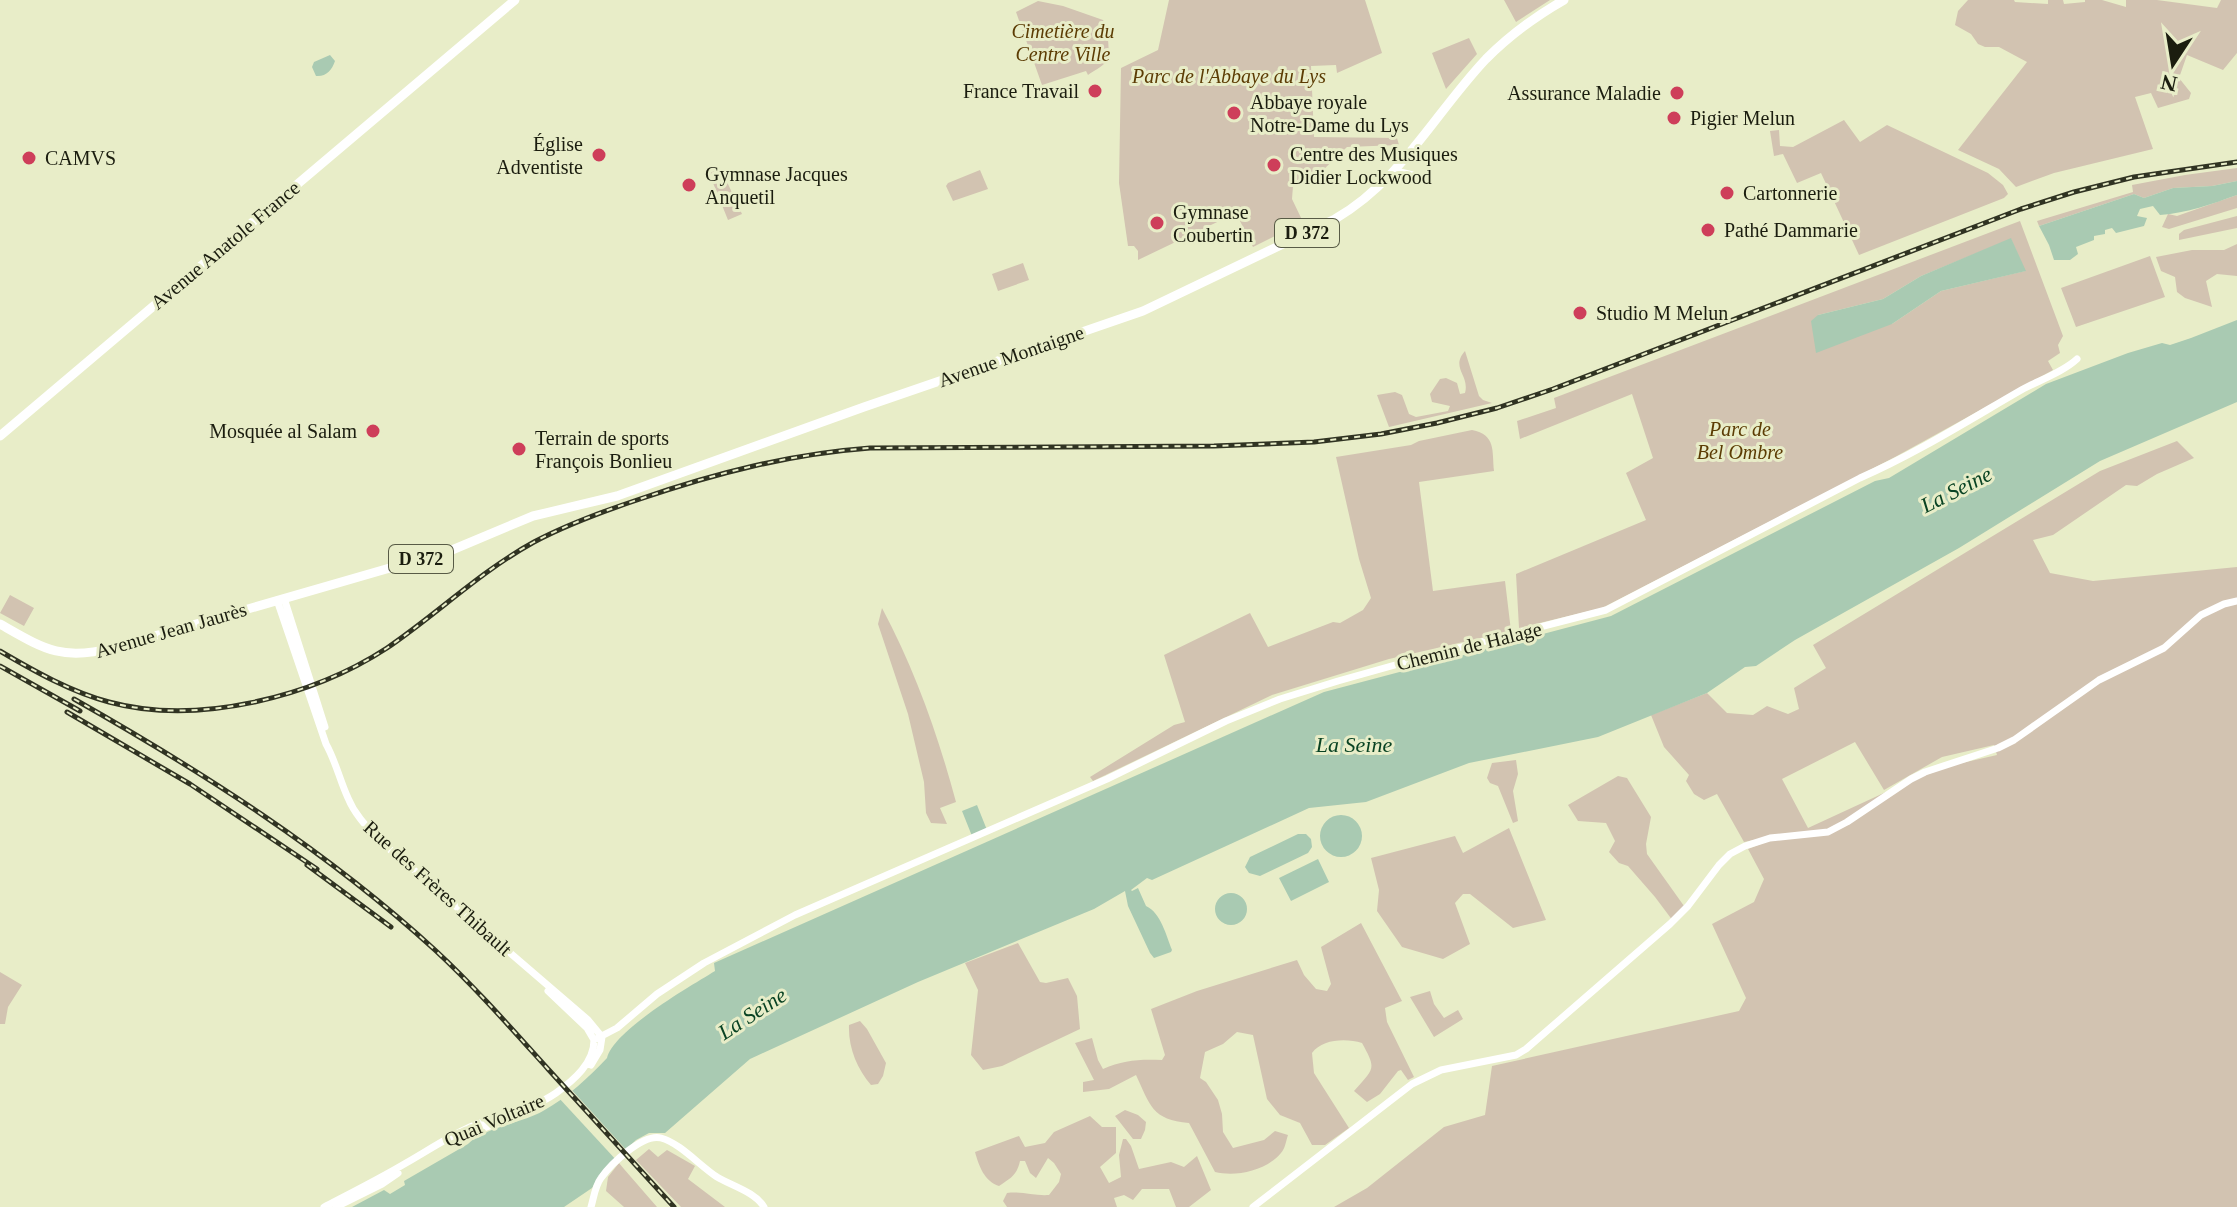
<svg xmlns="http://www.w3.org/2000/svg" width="2237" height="1207" viewBox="0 0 2237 1207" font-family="'Times New Roman',serif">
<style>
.green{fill:#d2c3b1;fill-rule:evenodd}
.water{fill:#a9cab2}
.pier{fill:#e8edc8}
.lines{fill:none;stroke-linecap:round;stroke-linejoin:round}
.minor{stroke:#fff;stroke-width:7}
.major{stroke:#fff;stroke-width:9}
.rail-casing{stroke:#303322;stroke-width:5}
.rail{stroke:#e8edc8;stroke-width:2;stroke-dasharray:6;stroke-linecap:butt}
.poi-dot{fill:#ce3e5a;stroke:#e8edc8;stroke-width:3}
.labels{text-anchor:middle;stroke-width:6;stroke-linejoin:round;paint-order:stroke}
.shield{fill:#e8edc8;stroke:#585b46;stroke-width:2}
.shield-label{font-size:18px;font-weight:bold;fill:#1b1d0f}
.park-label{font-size:20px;font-style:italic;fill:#5c3c04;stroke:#e8edc8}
.poi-label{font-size:20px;fill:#1b1d0f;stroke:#e8edc8;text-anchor:start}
.street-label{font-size:20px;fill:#1b1d0f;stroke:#e8edc8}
.water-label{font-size:22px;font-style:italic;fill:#094323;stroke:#e8edc8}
</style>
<rect width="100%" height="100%" fill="#e8edc8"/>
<path class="green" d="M1169 0H1365L1382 53 1337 73 1336 65 1311 66 1314 137 1397 138 1399 145 1347 147 1321 172 1293 186 1292 199 1303 222 1253 247 1236 213 1138 260V251L1134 246H1128L1119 183 1121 68 1158 50Z
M1504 0H1550L1516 22Z
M1968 0H2014L2015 2 2048 4V0H2063L2064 4 2085 2V0H2102L2126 7V0H2157L2217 8 2221 0H2237V53L2223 70 2187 55 2179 78 2191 93 2189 99 2158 108 2151 93 2135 97 2153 149 2054 173 2016 187 1999 169 1958 150 2027 62 1999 47H1985L1978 44 1971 34 1955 25 1958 11Z
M1038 1 1063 6 1103 20C1108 28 1111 55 1106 62 1102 67 1093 71 1088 75L1086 71 1042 85 1016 12Z
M1469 38 1477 54 1446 89 1432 53Z
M1844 120 1860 142 1887 125 1988 173 2003 185 2008 194 2004 198 1859 255 1821 173 1797 183 1783 154 1774 156 1770 131 1779 130 1780 146 1793 147Z
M2237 168V181L2212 186 2173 188 2144 198 2134 194 2039 226 2037 221 2133 192 2132 185 2185 175Z
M721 169 742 214 728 220 709 173Z
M980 170 988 189 953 201 946 186 948 183Z
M2237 195V208L2169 229 2162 227 2168 214 2177 216Z
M2237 216V228L2179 240V234L2184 230Z
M2020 221 2063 336 2058 345 2060 353 2048 361 2053 370 1895 457 1602 608 1519 628 1516 574 1646 520 1626 473 1653 458 1632 394 1520 439 1517 421 1556 408 1554 398ZM2011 239 2025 271 1941 291 1892 324 1818 315 1883 299 1921 276Z
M2237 244V276L2217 274 2206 281 2212 307 2185 298 2177 292 2175 277 2161 271 2156 257 2192 250H2224Z
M2150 256 2165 297 2076 327 2061 288Z
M1023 263 1029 280 998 291 992 274Z
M1465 351 1479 396 1483 400 1492 403 1389 427 1377 395 1395 392 1402 395 1409 414 1416 417 1448 411 1450 406 1432 402 1430 394 1440 379 1446 378 1457 383 1460 394 1465 393C1470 375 1450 368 1465 351Z
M1472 430C1496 435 1492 450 1494 471L1419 482 1433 591 1505 581 1511 631 1389 659 1272 695 1093 781 1090 777 1174 725 1185 722 1164 655 1250 613 1268 647 1333 622 1340 623 1363 610 1371 598 1359 559 1336 457 1411 445 1419 441Z
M2177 441 2194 458 2157 474 2137 486 2126 485 2053 535 2033 540 2050 573 2093 581 2237 567V1207H1334L1367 1188 1444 1127 1485 1115 1492 1066 1739 1011 1746 998 1712 924 1754 902 1764 879 1748 849 1789 833 1744 842 1717 794 1704 800 1694 794 1686 781 1689 775 1664 747 1651 715 1707 693 1727 713 1753 715 1767 706 1788 714 1799 709 1794 688 1826 668 1813 645 2100 471ZM1855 742 1884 790 1942 757 1994 745 1997 755 1953 765 1912 780 1808 828 1782 779Z
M10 595 34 608 24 626 0 613Z
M882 608C915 670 938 735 956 802L940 808 947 824 931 823 926 813 924 782 908 714 878 624Z
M1516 760 1518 774 1513 791 1518 821 1513 823 1498 786 1490 783 1487 778 1492 763Z
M1618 776 1627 778 1651 817 1646 844 1647 854 1684 906 1673 921 1655 897 1628 866 1619 863 1609 852 1615 841 1606 823 1578 821 1568 805Z
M1509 828 1546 920 1513 928 1470 894H1463L1455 903 1470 944 1443 959 1402 947 1377 911 1379 890 1371 858 1455 836 1463 853Z
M1361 923 1402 1001 1385 1008 1387 1022 1414 1077 1408 1080 1401 1070 1398 1071 1380 1094 1367 1102 1354 1091C1374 1068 1377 1070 1362 1043 1346 1038 1322 1039 1312 1053L1314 1073 1349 1128 1325 1145H1312L1300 1123 1280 1115 1267 1099 1253 1035 1237 1032 1223 1044 1205 1052 1200 1078 1206 1082 1218 1100 1222 1114 1223 1132 1233 1148 1264 1140 1275 1131 1288 1135C1286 1141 1285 1149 1281 1153 1266 1171 1236 1177 1215 1172L1189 1123C1152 1120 1150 1105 1136 1075L1109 1089 1083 1092V1082L1094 1080 1075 1043 1092 1038 1098 1060 1103 1069C1123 1060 1140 1059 1162 1060L1165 1055 1151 1009 1197 991 1297 960 1304 975 1316 989 1327 991 1331 984 1321 947Z
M1018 943 1040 982 1046 983 1068 978 1077 996 1080 1029 1002 1066 983 1070 971 1055 978 990 965 963Z
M0 972 22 985 8 1007 5 1024H0Z
M1430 991 1434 1004 1444 1018 1458 1010 1463 1019 1434 1037 1410 997Z
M860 1021 867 1029 886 1063 883 1076 878 1084 871 1085C857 1069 848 1047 849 1025Z
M1125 1110 1138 1115 1146 1122 1145 1130 1141 1139H1133L1115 1116Z
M1090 1116 1102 1127H1116V1153L1100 1167 1109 1183 1121 1177 1119 1155 1123 1139H1126L1131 1146 1139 1169 1171 1162 1184 1167 1197 1156 1211 1190 1189 1207H1176L1169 1189H1142L1133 1200 1124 1195 1114 1198 1117 1207H1007L1003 1201 1007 1193C1022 1191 1034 1196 1049 1195L1059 1182 1061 1174 1054 1163 1048 1158 1036 1178 1030 1173 1025 1161H1020C1017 1175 1011 1178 999 1186 984 1181 979 1166 975 1152L1019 1136 1025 1147 1045 1143 1054 1132Z
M649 1149 658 1157 667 1150 695 1166 688 1179 725 1207H681L636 1160Z
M619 1163 624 1169 657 1207H624L606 1191 608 1177Z"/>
<path class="water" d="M330 55 335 61C332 70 326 77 316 76L312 67 314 62Z
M2237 181V195C2212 204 2187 213 2160 215L2153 206 2140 209 2137 216 2147 218 2144 226 2116 233 2112 228 2105 230V234L2094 236V240L2076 247 2078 254 2070 260H2054L2049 245 2039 226 2134 194 2144 198 2173 188 2212 186Z
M2011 238 2026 271 1941 291 1892 324 1816 353 1811 321 1818 315 1883 299 1921 276Z
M2237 320V402L2100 461 1959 548 1795 640 1756 666 1745 667 1707 693 1598 737 1469 763 1366 802 1309 808 1152 880 1147 878 1131 890 1132 891 1138 888 1146 906C1161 913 1166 935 1172 950L1171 952 1154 958 1150 953 1128 906 1125 891 1094 909 918 982 750 1059 665 1133H649L636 1140 601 1173 592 1188 564 1207H352L384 1190 390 1194 405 1185 404 1181 468 1144C483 1128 522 1123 543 1111 568 1097 588 1078 607 1058 614 1030 689 987 715 971L714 963 1324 692 1611 616 1875 481 1889 478 2046 384 2128 353 2162 343 2170 345 2191 338Z
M977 805 987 830 972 836 962 811Z
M1320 836a21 21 0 1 1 42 0a21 21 0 1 1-42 0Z
M1298 834H1306L1311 839 1312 847 1308 853 1260 876 1249 873 1245 867 1250 857Z
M1318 859 1329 882 1291 901 1279 878Z
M1215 909a16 16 0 1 1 32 0a16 16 0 1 1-32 0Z"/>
<path class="pier" d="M570 1088 629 1153 618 1162 558 1097Z"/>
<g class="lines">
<path class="minor" d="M1393 172H1400L1413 175
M284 598 325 727
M277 600 326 744C336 762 340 781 348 798 355 815 367 827 379 840L588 1020 602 1037
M548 991 587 1028 594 1040
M594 1040 617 1028 657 994 704 963 795 915 1107 779 1226 721 1280 699 1338 681 1427 656 1606 610 1860 478C1917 453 1969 420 2023 389 2040 380 2063 372 2077 359
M591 1065 600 1050 602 1037
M461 1136 532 1111
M324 1207C351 1193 379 1179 406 1163 427 1151 448 1137 470 1127 499 1114 530 1111 556 1093 574 1080 594 1063 594 1040
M336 1207 382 1184 398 1173
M591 1207C594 1197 595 1186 601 1178 611 1164 643 1133 661 1138 680 1143 700 1166 717 1177 732 1186 755 1192 764 1207
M1253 1207 1412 1084 1441 1070 1516 1055 1526 1049 1670 924 1688 906 1719 865 1730 854 1745 846 1770 838 1828 832 1847 822 1911 779 1925 772 1998 748 2014 740 2099 680 2164 648 2201 615 2224 604 2237 601"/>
<path class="major" d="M0 436 515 0
M0 624C44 649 61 661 113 648L452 550 533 516 617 496 864 407 1143 311 1335 219C1401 181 1435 113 1486 59 1509 36 1536 16 1564 0"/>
<g class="rail-casing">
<path id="rail" d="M0 651C34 671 71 692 109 702 197 726 312 697 387 648 437 614 481 571 534 542 568 524 604 511 640 499 716 473 790 454 870 448L1214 446 1314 442 1381 434 1437 423 1497 408 1553 389 2021 209 2074 192 2134 177 2237 162
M0 666 80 711
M74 699C201 771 327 851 435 950 475 987 511 1028 548 1069 590 1115 632 1161 674 1207
M67 712 190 784 317 869
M307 865 391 927"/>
</g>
<use href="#rail" class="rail"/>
</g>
<g class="poi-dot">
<circle cx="1095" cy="91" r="8"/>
<circle cx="1677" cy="93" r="8"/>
<circle cx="1234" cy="113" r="8"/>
<circle cx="1674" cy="118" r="8"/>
<circle cx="599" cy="155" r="8"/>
<circle cx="29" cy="158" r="8"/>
<circle cx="1274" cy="165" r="8"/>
<circle cx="689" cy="185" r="8"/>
<circle cx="1727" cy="193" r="8"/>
<circle cx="1157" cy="223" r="8"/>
<circle cx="1708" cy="230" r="8"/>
<circle cx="1580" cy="313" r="8"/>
<circle cx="373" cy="431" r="8"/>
<circle cx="519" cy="449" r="8"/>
</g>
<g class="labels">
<g class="shield">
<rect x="1275" y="219" width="64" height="28" rx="6"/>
<rect x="389" y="545" width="64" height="28" rx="6"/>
</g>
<g class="shield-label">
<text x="1307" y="239">D 372</text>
<text x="421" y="565">D 372</text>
</g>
<g class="park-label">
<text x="1063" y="38">Cimetière du<tspan x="1063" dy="23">Centre Ville</tspan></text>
<text x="1229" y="83">Parc de l'Abbaye du Lys</text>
<text x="1740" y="436">Parc de<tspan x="1740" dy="23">Bel Ombre</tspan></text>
</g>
<g class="poi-label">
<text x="1079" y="98" text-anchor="end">France Travail</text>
<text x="1661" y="100" text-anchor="end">Assurance Maladie</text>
<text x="1250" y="109">Abbaye royale<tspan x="1250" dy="23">Notre-Dame du Lys</tspan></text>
<text x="1690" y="125">Pigier Melun</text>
<text x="583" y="151" text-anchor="end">Église<tspan x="583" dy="23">Adventiste</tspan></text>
<text x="1290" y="161">Centre des Musiques<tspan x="1290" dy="23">Didier Lockwood</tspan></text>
<text x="45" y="165">CAMVS</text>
<text x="705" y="181">Gymnase Jacques<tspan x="705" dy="23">Anquetil</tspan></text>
<text x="1743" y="200">Cartonnerie</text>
<text x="1173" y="219">Gymnase<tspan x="1173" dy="23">Coubertin</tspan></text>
<text x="1724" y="237">Pathé Dammarie</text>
<text x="1596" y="320">Studio M Melun</text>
<text x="357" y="438" text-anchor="end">Mosquée al Salam</text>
<text x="535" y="445">Terrain de sports<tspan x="535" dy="23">François Bonlieu</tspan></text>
</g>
<g class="street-label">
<text transform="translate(225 245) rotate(-40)" y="7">Avenue Anatole France</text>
<text transform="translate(1011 356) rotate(-19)" y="7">Avenue Montaigne</text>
<text transform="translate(171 630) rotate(-16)" y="7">Avenue Jean Jaurès</text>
<text transform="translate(1469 646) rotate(-14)" y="7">Chemin de Halage</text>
<text transform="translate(438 888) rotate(42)" y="7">Rue des Frères Thibault</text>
<text transform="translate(494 1120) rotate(-23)" y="7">Quai Voltaire</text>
</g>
<g class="water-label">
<text transform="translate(1956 489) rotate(-27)" y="8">La Seine</text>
<text x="1354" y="752">La Seine</text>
<text transform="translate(752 1013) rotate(-33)" y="8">La Seine</text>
</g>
</g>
<g transform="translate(2173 64) rotate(192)" stroke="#e8edc8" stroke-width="6" paint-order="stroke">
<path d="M0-6L14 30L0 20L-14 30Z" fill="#1b1d0f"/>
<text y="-12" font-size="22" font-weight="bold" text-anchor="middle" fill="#1b1d0f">N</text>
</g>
</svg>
